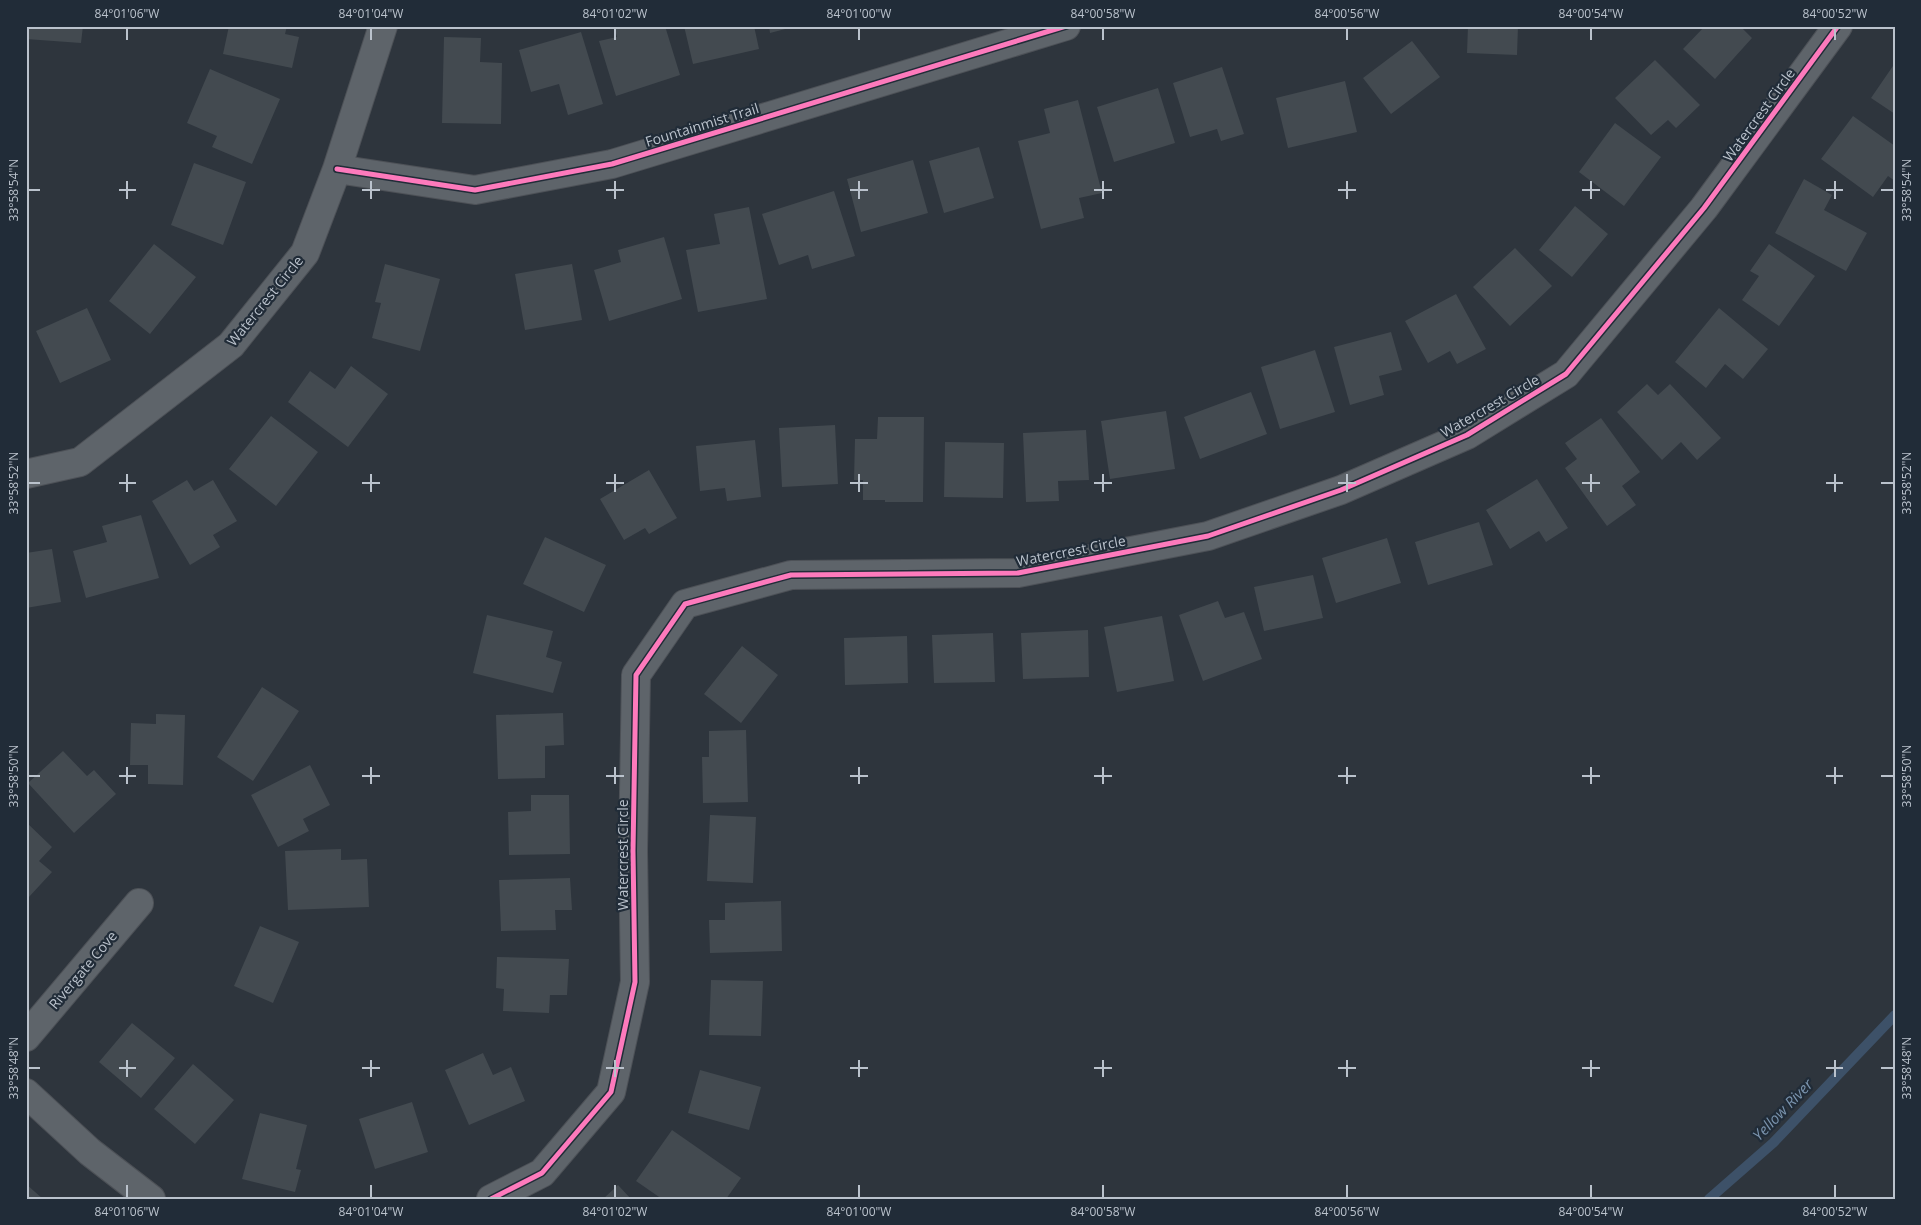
<svg xmlns="http://www.w3.org/2000/svg" width="1921" height="1225" viewBox="0 0 1921 1225" font-family="'Open Sans',sans-serif">
<style>
.lines{fill:none;stroke-linecap:round;stroke-linejoin:round}
.stream{stroke:#3d5168;stroke-width:10}
.building{fill:#434a50}
.street-casing{stroke:#4d5157;stroke-width:30}
.street{stroke:#5e646a;stroke-width:28}
.cycleway-casing{stroke:#212c38;stroke-width:8}
.cycleway{stroke:#fd7abc;stroke-width:5}
.ticks{fill:none;stroke:#bac2cc;stroke-width:2}
.labels{text-anchor:middle;stroke-width:4.5;stroke-linejoin:round;paint-order:stroke}
.street-label{font-size:14px;fill:#bac2cc;stroke:#212c38}
.water-label{font-size:15px;font-style:italic;fill:#7b94ae;stroke:#212c38}
.neatline{fill:none;stroke:#bac2cc;stroke-width:2}
.ticks-label{font-size:12px;text-anchor:middle;fill:#bac2cc}
</style>
<rect width="100%" height="100%" fill="#2e353d"/>
<g class="lines">
<path class="stream" d="M1709 1199 1773 1143 1895 1015"/>
</g>
<path class="building" d="M26 26H83L81 43 26 39Z
M229 26H287L285 34 299 37 292 68 223 54Z
M614 26H665L680 75 616 96 599 41 617 37Z
M684 26H754L759 49 693 64Z
M769 26H793V27L770 33Z
M1468 26H1518L1517 55 1467 53Z
M1705 26H1740L1752 38 1715 79 1683 49Z
M581 32 603 104 568 115 559 84 531 92 519 50Z
M444 37 481 38 480 62 502 63 501 124 442 123Z
M1412 41 1440 77 1391 114 1363 78Z
M1655 60 1700 105 1676 128 1668 120 1651 135 1615 98Z
M1895 63V114L1871 98Z
M1222 67 1244 134 1221 141 1217 129 1190 137 1173 83Z
M210 69 280 99 252 164 212 147 217 136 187 123Z
M1345 81 1357 132 1288 148 1276 98Z
M1158 88 1175 143 1114 162 1097 107Z
M1078 100 1102 193 1079 198 1084 218 1041 229 1018 141 1050 133 1044 109Z
M1853 116 1895 146V181L1888 176 1873 197 1821 159Z
M1615 123 1661 157 1624 206 1579 172Z
M979 147 994 198 944 213 929 161Z
M913 160 928 213 861 232 847 179Z
M194 163 246 182 223 245 171 225Z
M1804 179 1832 195 1824 210 1867 233 1846 271 1775 233Z
M834 191 855 256 812 269 808 255 779 265 762 214Z
M1575 206 1608 234 1572 277 1539 250Z
M749 207 767 299 698 312 686 250 720 244 714 214Z
M664 237 682 299 609 321 594 270 621 262 618 250Z
M154 244 196 277 150 334 109 301Z
M1769 244 1815 276 1779 326 1742 300 1759 276 1750 271Z
M1515 248 1552 286 1510 326 1473 287Z
M385 264 440 279 420 351 372 338 381 303 375 302Z
M572 264 582 320 525 330 515 274Z
M1456 294 1486 349 1457 364 1450 351 1428 363 1405 321Z
M87 308 111 360 60 383 36 331Z
M1719 308 1768 349 1743 379 1725 364 1706 388 1675 362Z
M1391 332 1402 370 1379 376 1384 395 1350 405 1334 347Z
M1315 350 1335 412 1280 429 1261 367Z
M351 366 388 394 348 447 288 402 310 371 335 389Z
M1647 384 1658 395 1670 384 1721 438 1697 460 1681 442 1662 460 1617 412Z
M1251 392 1267 434 1200 459 1184 417Z
M1166 411 1175 469 1110 479 1101 421Z
M271 416 318 452 276 506 229 469Z
M878 417H924L923 502H885V500H863V480H854L855 439H877Z
M1601 418 1640 472 1622 486 1636 505 1607 526 1565 468 1577 459 1565 443Z
M835 425 838 484 782 487 779 428Z
M1086 430 1089 480 1058 481 1059 501 1026 502 1023 433Z
M755 440 761 497 727 501 725 488 700 491 696 446Z
M945 442 1004 443 1003 498 944 497Z
M649 470 677 518 649 534 645 528 624 540 600 499Z
M1537 479 1568 528 1546 542 1539 531 1510 549 1486 510Z
M187 480 194 491 213 480 237 521 213 535 220 547 190 565 152 501Z
M141 515 159 578 86 598 73 551 107 542 102 526Z
M1479 522 1493 565 1428 585 1415 542Z
M545 537 606 565 584 612 523 584Z
M1387 538 1401 583 1336 603 1322 558Z
M52 549 61 602 26 608V553Z
M1313 575 1323 618 1264 631 1254 587Z
M1218 601 1225 618 1244 612 1262 659 1203 681 1179 615Z
M487 615 553 631 546 657 562 662 553 693 473 673Z
M1162 616 1174 681 1117 692 1104 627Z
M1088 630 1089 677 1023 679 1021 633Z
M993 633 995 682 934 683 932 635Z
M907 636 908 683 845 685 844 638Z
M742 646 778 675 741 723 704 694Z
M262 687 299 711 253 781 217 757Z
M563 713 564 745 545 746V778L498 779 496 715Z
M156 714 185 715 183 785 148 784V765H130L131 723 156 724Z
M746 730 748 802 703 803 702 757H709V731Z
M63 751 87 776 94 770 116 794 74 833 28 783Z
M310 765 330 805 303 819 309 831 278 847 251 795Z
M531 795H569L570 854 509 855 508 812 531 811Z
M710 815 756 817 753 883 707 881Z
M26 822 52 847 39 861 52 872 28 898 26 896Z
M341 849V860L367 859 369 907 288 910 285 851Z
M570 878 572 910H555L556 930 501 931 499 880Z
M781 901 782 951 710 953 709 920H725V903Z
M260 926 299 942 273 1003 234 986Z
M497 957 569 959 567 995H550L549 1013 503 1011 504 989 496 988Z
M711 980 763 981 761 1036 709 1035Z
M132 1023 175 1058 141 1098 99 1062Z
M483 1053 493 1075 511 1067 525 1101 469 1125 445 1070Z
M193 1064 234 1100 195 1144 154 1109Z
M700 1070 761 1087 749 1130 688 1113Z
M412 1102 428 1152 375 1169 359 1119Z
M260 1113 307 1125 296 1169 301 1170 295 1192 242 1179Z
M672 1130 741 1178 726 1199H662L636 1181Z
M26 1184 43 1199H26Z
M618 1185 631 1199H603Z"/>
<g class="lines">
<g class="street-casing">
<path id="street" d="M337 169 475 190 612 164 1066 26
M26 474 80 462 231 345 305 253 337 169 383 26
M26 1037 139 903
M26 1093 90 1152 151 1199
M491 1199 542 1173 611 1092 635 982 633 851 636 675 685 604 791 575 1018 573 1208 536 1341 490 1467 435 1566 374 1704 208 1838 26"/>
</g>
<use href="#street" class="street"/>
<g class="cycleway-casing">
<path id="cycleway" d="M337 169 475 190 612 164 1066 26
M491 1199 542 1173 611 1092 635 982 633 851 636 675 685 604 791 575 1018 573 1208 536 1341 490 1467 435 1566 374 1704 208 1838 26"/>
</g>
<use href="#cycleway" class="cycleway"/>
</g>
<path class="ticks" d="M127 28V40M371 28V40M615 28V40M859 28V40M1103 28V40M1347 28V40M1591 28V40M1835 28V40M127 181V199M371 181V199M615 181V199M859 181V199M1103 181V199M1347 181V199M1591 181V199M1835 181V199M28 190H40M119 190H136M362 190H380M606 190H624M850 190H868M1094 190H1112M1338 190H1356M1582 190H1600M1826 190H1843M1881 190H1894M127 474V492M371 474V492M615 474V492M859 474V492M1103 474V492M1347 474V492M1591 474V492M1835 474V492M28 483H40M119 483H136M362 483H380M606 483H624M850 483H868M1094 483H1112M1338 483H1356M1582 483H1600M1826 483H1843M1881 483H1894M127 767V784M371 767V784M615 767V784M859 767V784M1103 767V784M1347 767V784M1591 767V784M1835 767V784M28 776H40M119 776H136M362 776H380M606 776H624M850 776H868M1094 776H1112M1338 776H1356M1582 776H1600M1826 776H1843M1881 776H1894M127 1060V1077M371 1060V1077M615 1060V1077M859 1060V1077M1103 1060V1077M1347 1060V1077M1591 1060V1077M1835 1060V1077M28 1068H40M119 1068H136M362 1068H380M606 1068H624M850 1068H868M1094 1068H1112M1338 1068H1356M1582 1068H1600M1826 1068H1843M1881 1068H1894M127 1185V1198M371 1185V1198M615 1185V1198M859 1185V1198M1103 1185V1198M1347 1185V1198M1591 1185V1198M1835 1185V1198"/>
<g class="labels">
<g class="street-label">
<text transform="translate(1759 115) rotate(-54)" y="5">Watercrest Circle</text>
<text transform="translate(702 125) rotate(-17)" y="5">Fountainmist Trail</text>
<text transform="translate(265 301) rotate(-51)" y="5">Watercrest Circle</text>
<text transform="translate(1490 406) rotate(-30)" y="5">Watercrest Circle</text>
<text transform="translate(1071 551) rotate(-11)" y="5">Watercrest Circle</text>
<text transform="translate(623 855) rotate(-90)" y="5">Watercrest Circle</text>
<text transform="translate(83 970) rotate(-50)" y="5">Rivergate Cove</text>
</g>
<g class="water-label">
<text transform="translate(1783 1110) rotate(-46)" y="5">Yellow River</text>
</g>
</g>
<rect width="1921" height="1225" fill="none" stroke="#212c38" stroke-width="55"/>
<rect x="28" y="28" width="1866" height="1170" class="neatline"/>
<g class="ticks-label">
<text x="127" y="18">84°01'06"W</text>
<text x="371" y="18">84°01'04"W</text>
<text x="615" y="18">84°01'02"W</text>
<text x="859" y="18">84°01'00"W</text>
<text x="1103" y="18">84°00'58"W</text>
<text x="1347" y="18">84°00'56"W</text>
<text x="1591" y="18">84°00'54"W</text>
<text x="1835" y="18">84°00'52"W</text>
<text transform="translate(14 190) rotate(-90)" y="4">33°58'54"N</text>
<text transform="translate(1907 190) rotate(-90)" y="4">33°58'54"N</text>
<text transform="translate(14 483) rotate(-90)" y="4">33°58'52"N</text>
<text transform="translate(1907 483) rotate(-90)" y="4">33°58'52"N</text>
<text transform="translate(14 776) rotate(-90)" y="4">33°58'50"N</text>
<text transform="translate(1907 776) rotate(-90)" y="4">33°58'50"N</text>
<text transform="translate(14 1068) rotate(-90)" y="4">33°58'48"N</text>
<text transform="translate(1907 1068) rotate(-90)" y="4">33°58'48"N</text>
<text x="127" y="1216">84°01'06"W</text>
<text x="371" y="1216">84°01'04"W</text>
<text x="615" y="1216">84°01'02"W</text>
<text x="859" y="1216">84°01'00"W</text>
<text x="1103" y="1216">84°00'58"W</text>
<text x="1347" y="1216">84°00'56"W</text>
<text x="1591" y="1216">84°00'54"W</text>
<text x="1835" y="1216">84°00'52"W</text>
</g>
</svg>
